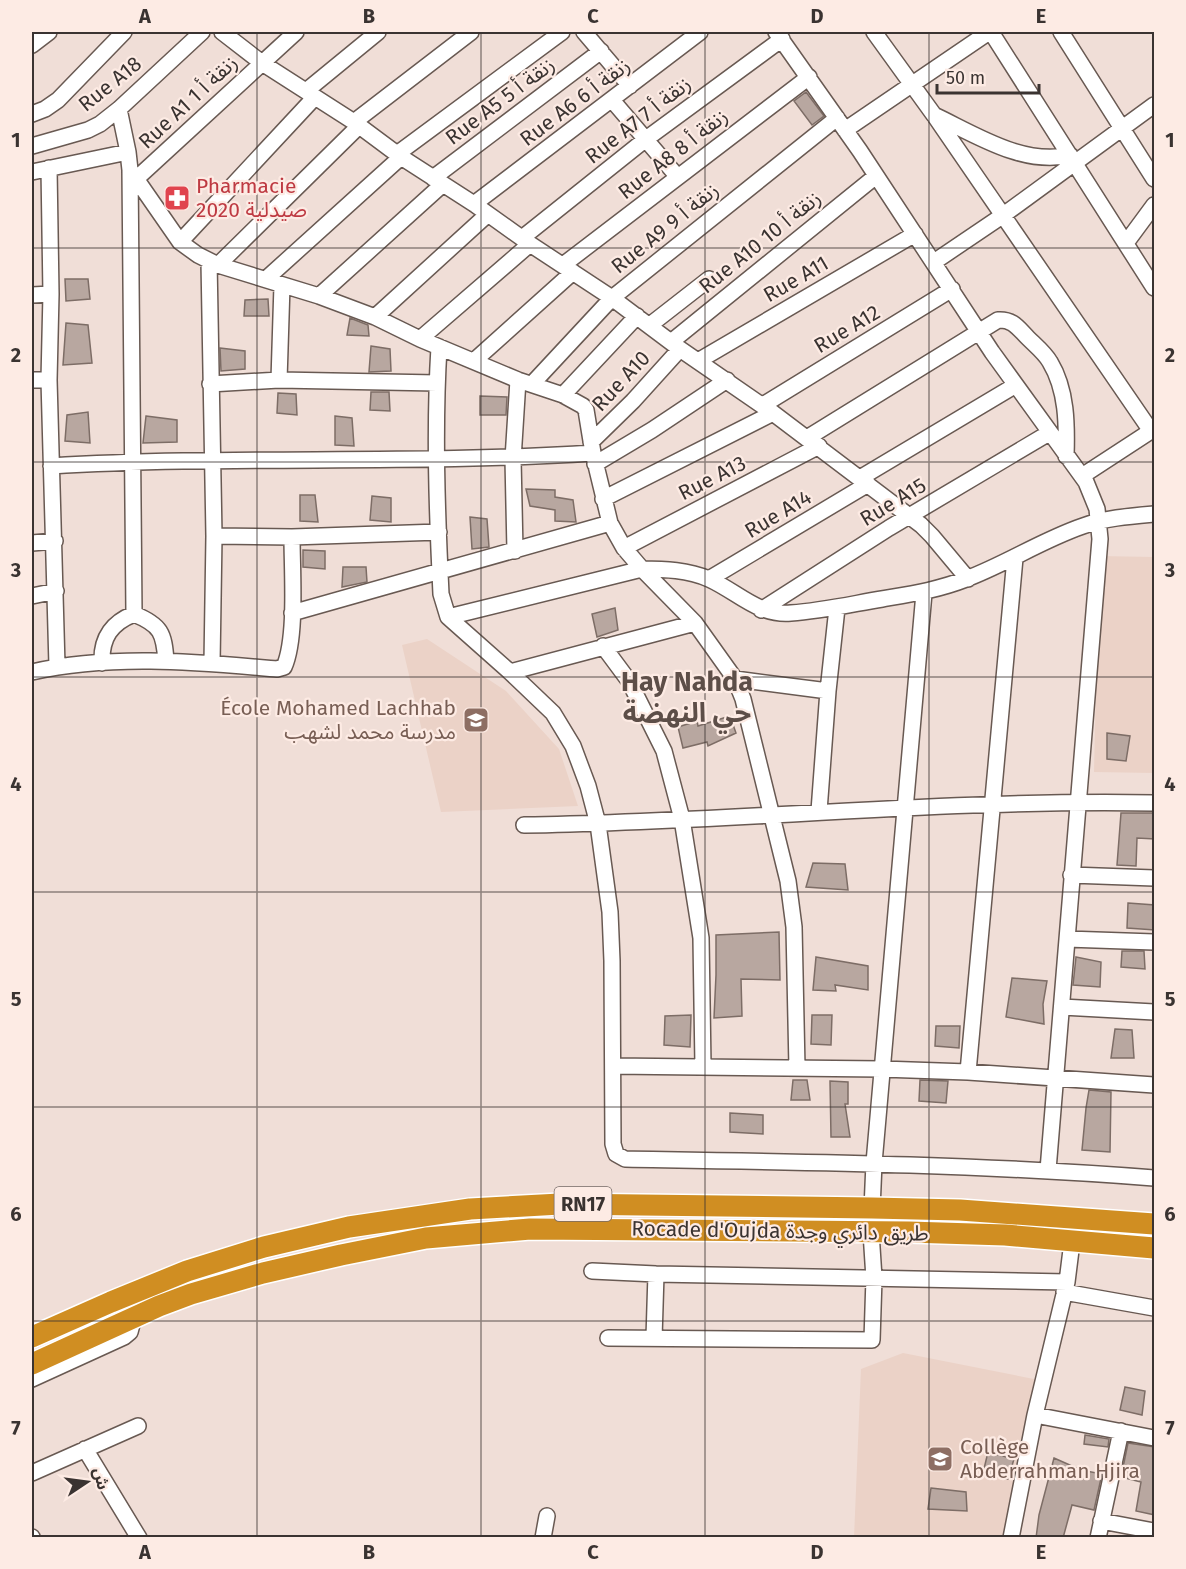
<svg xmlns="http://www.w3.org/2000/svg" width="1186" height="1569" viewBox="0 0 1186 1569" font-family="'Fira Sans','Noto Sans Arabic',sans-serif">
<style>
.built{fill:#ebd2c7}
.building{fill:#b8a7a0;stroke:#7d6d66;stroke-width:1.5}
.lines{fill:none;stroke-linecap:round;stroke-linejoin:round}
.minor-casing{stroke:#685952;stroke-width:18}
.highway-casing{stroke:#fff;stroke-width:24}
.minor{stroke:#fff;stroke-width:15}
.highway{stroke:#d08e22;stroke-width:21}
.grid{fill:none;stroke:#3a3331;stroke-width:1.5;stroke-opacity:0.55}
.labels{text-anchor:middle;stroke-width:4.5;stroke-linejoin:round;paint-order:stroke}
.shield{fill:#fdebe4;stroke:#746a67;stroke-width:1.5}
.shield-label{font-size:20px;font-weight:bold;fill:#3a3331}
.street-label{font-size:21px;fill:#3a3331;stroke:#fdebe4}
.health-label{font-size:21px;fill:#be3a42;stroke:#fdebe4;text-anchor:start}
.education-label{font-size:21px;fill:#785e54;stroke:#fdebe4;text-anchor:end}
.district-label{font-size:27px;font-weight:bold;fill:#5d4e48;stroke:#fdebe4}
.neatline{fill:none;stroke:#3a3331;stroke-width:2}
.grid-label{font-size:20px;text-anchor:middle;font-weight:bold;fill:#3a3331}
</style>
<rect width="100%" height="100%" fill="#f0ded7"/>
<path class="built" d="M1099 556 1154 557V773L1094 772Z
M427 639 506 691 559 749 578 806 441 812 402 645Z
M903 1353 1039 1380 1009 1537 854 1538 861 1369Z"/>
<path class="building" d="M806 92 824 116 812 125 794 101Z
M65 279H88L90 299 66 301Z
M268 299 269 316H244L245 300Z
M350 318 368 325 369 336 347 335Z
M66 323 88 325 92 363 63 365Z
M371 346 390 349 391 371 369 372Z
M220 348 245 351V369L221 371Z
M371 392H389L390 411 370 410Z
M278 393 296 394 297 415 277 413Z
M480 396 507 397 506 415H480Z
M88 412 90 443 65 441 67 415Z
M146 416 177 420V442L143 443Z
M335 416 352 418 354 446 335 445Z
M526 489 555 490V497L573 500 576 522 555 521V510L530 506Z
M300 495H315L318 522 300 521Z
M372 496 391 498V522L370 520Z
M470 517 487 519 489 547 472 549Z
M303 550 325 551V569L303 567Z
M343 567H366L367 582 342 587Z
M615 608 618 630 597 637 592 614Z
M730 716 736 733 708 746 707 742 683 748 678 727 697 721 698 726Z
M1107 733 1130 736 1126 761 1107 759Z
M1121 813H1155V839L1137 838 1136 866 1117 865Z
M813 863 845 864 848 890 806 887Z
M1128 903 1155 905V930L1127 928Z
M779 932 780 980 741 979 742 1016 714 1018 716 975V935Z
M1122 951H1144L1145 969 1121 967Z
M816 957 868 966V990L835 985 836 991 813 990Z
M1076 957 1101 962 1100 987 1073 985Z
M1012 978 1047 981 1043 1004 1044 1024 1006 1017Z
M691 1015 690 1047 664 1045 665 1016Z
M812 1015H832L831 1045 811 1044Z
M936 1026H960L959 1048 935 1046Z
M1115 1029 1132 1030 1134 1058H1111Z
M793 1080H807L810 1100H791Z
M920 1080 948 1081 946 1103 919 1101Z
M830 1081 848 1082V1104H845L850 1137H831Z
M1089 1090 1111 1092 1110 1152 1082 1150 1086 1108Z
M730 1113 763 1115V1134L730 1132Z
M1125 1387 1145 1391 1142 1415 1120 1410Z
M1085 1435 1109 1439 1108 1447 1084 1444Z
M1128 1443 1155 1447V1515L1136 1511 1141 1482 1121 1477Z
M988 1452 1014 1459 1008 1479 983 1473Z
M1054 1458 1081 1470 1102 1474 1094 1510 1072 1505 1063 1538H1036L1039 1515Z
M931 1488 966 1492 967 1511 928 1509Z"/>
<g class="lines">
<g class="minor-casing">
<path id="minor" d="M222 32 262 63 354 122 401 157 474 204 530 244 612 298 680 349 773 413 921 525 932 536 968 579
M584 32 630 86
M776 32 860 151 992 352 1086 482 1097 509 1100 539 1048 1170
M874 32 934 115 1151 431
M991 32 1154 288
M1061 32 1154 179
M32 45 49 32
M306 91 378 32
M612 100 677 176
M119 109 128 152 130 170 180 242 198 255 218 265 319 296 375 317 420 339 518 380 563 395 583 406 586 410 593 453 610 523 624 548 642 569 695 623 735 679 743 699 788 881 794 927 797 1068
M32 114 45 109 58 100 124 32
M934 115C976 135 1023 166 1070 155
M354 122 471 32
M845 130 989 32
M32 146 88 130 100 124 119 109 202 32
M397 154 562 32
M49 168 51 294 49 380 57 666
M130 170 134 614
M32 172 128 152
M433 178 601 51
M136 179 296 32
M474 204 700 32
M522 238 646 139 782 39
M180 242 315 97
M1126 243 1154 205
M209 261 214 536 212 663
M934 262 1002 216 1154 105
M218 265 359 126
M563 265 809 77
M266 279 401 157
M32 295 51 294
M319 296 443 184
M375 317 488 214
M650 325 709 279
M420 339 530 244
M671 342 876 176
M439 347C434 429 437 512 441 594L448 617 510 672 553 713 573 746 588 786 598 824 610 912 612 961 613 1144 616 1154 625 1159C802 1162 978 1164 1154 1178
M475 360 573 272
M698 361 915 234
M32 380H49
M279 380 282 285
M210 384 279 380 437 383
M532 384 612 298 837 118
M563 395 637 316
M763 405 952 289
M807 438 998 320C1013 319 1018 328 1028 338 1035 345 1045 353 1050 362 1067 390 1067 425 1066 456
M591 442 633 401 680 349
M595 464 652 430 727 380
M51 466C231 455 413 465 593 453
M1082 476 1154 429
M860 478 1016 385
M603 499 773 413
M214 536 292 537 439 532
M32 543 55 541
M624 548 819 446
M515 551 513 459 518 380
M709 579 868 484
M32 596 56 591
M761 610 889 528 1049 433
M292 613 610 523
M448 617 642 569C665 569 688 570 709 579 738 592 758 616 791 613 822 611 852 604 882 599 911 594 938 590 966 579 1006 564 1042 540 1083 526 1105 518 1131 516 1154 514
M603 646 629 681 664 751 682 819 701 938 703 1066
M102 663C101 638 111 623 134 614 161 625 164 633 166 661
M32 672C112 654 196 662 277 669L284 667C297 638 292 571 292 537
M510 672 695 623
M735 679 828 691
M819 811 828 691 837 608
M524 825C734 822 944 799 1154 803
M1071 875 1154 878
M1067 939 1154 942
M1062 1007 1154 1012
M613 1066 882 1069 968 1072 1154 1085
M968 1072 1015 558
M592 1271 656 1274 1067 1282
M1064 1292 1154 1308
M608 1338 872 1340 874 1278 871 1232 874 1163 924 593
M654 1338 656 1274
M32 1379 124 1337 130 1332 134 1317
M1035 1415 1154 1438
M85 1449 139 1538
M32 1473 138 1426
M1101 1521 1154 1531
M32 1537V1538
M543 1538 547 1516
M1011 1538 1035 1415 1067 1282 1072 1242
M1098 1538 1121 1431"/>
</g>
<g class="highway-casing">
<path id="highway" d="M32 1337 111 1302 187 1271 264 1247 349 1227 470 1209 560 1204 872 1208 960 1210 1154 1224
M32 1364 159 1306 191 1294 263 1273 341 1255 426 1238 530 1229 909 1232 1005 1235 1154 1248"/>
</g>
<use href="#minor" class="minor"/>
<use href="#highway" class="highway"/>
</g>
<path class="grid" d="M257 32V1538M481 32V1538M705 32V1538M929 32V1538M32 248H1154M32 462H1154M32 677H1154M32 892H1154M32 1107H1154M32 1321H1154"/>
<defs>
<g id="pharmacy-square" transform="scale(1.35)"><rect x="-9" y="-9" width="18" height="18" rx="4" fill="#e0444e" stroke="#fdebe4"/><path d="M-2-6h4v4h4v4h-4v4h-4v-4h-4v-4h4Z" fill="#fff"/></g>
<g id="school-square" transform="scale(1.35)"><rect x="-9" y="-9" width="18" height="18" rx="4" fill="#8d6e63" stroke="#fdebe4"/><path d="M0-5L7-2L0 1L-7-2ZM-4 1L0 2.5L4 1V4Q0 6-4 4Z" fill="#fff"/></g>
</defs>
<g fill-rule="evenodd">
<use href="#pharmacy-square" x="177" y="198"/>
<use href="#school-square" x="476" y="720"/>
<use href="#school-square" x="940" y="1459"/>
</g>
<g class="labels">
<rect class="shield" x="554.5" y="1187" width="57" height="34" rx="4.5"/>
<g class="shield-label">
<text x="583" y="1211">RN17</text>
</g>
<g class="street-label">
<text transform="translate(110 84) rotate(-39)" y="7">Rue A18</text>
<text transform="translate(500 101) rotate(-37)" y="7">Rue A5 زنقة أ 5</text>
<text transform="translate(188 102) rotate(-43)" y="7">Rue A1 زنقة أ 1</text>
<text transform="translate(575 102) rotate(-37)" y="7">Rue A6 زنقة أ 6</text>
<text transform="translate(638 120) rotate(-38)" y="7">Rue A7 زنقة أ 7</text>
<text transform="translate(673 154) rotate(-38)" y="7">Rue A8 زنقة أ 8</text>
<text transform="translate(665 228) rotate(-39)" y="7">Rue A9 زنقة أ 9</text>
<text transform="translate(760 242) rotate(-39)" y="7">Rue A10 زنقة أ 10</text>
<text transform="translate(796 279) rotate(-30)" y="7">Rue A11</text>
<text transform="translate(847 329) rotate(-31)" y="7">Rue A12</text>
<text transform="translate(621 381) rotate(-47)" y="7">Rue A10</text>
<text transform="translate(712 478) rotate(-27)" y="7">Rue A13</text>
<text transform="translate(893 502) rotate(-31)" y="7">Rue A15</text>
<text transform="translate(778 514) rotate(-31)" y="7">Rue A14</text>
<text transform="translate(780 1231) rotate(1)" y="7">Rocade d'Oujda طريق دائري وجدة</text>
</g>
<g class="health-label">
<text x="196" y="193">Pharmacie<tspan x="196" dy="24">2020 صيدلية</tspan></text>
</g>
<g class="education-label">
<text x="456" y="715">École Mohamed Lachhab<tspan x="456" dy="24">مدرسة محمد لشهب</tspan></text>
<text x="960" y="1454" text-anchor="start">Collège<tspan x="960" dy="24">Abderrahman Hjira</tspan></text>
</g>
<g class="district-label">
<text x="687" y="691">Hay Nahda<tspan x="687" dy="31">حي النهضة</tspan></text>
</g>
</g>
<rect width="1186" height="1569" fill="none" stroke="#fdebe4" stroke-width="66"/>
<g transform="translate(87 1482) rotate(77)" stroke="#fdebe4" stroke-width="4.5" paint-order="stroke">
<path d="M0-4.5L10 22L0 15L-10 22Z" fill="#3a3331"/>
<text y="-9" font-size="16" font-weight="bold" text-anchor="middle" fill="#3a3331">ش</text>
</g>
<path d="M937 84v9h102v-9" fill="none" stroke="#3a3331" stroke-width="3"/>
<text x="946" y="84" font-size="18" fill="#3a3331" stroke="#fdebe4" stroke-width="4.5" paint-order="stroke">50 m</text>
<rect x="33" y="33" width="1120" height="1503" class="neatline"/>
<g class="grid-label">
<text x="145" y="23">A</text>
<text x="369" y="23">B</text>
<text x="593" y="23">C</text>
<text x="817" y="23">D</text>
<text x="1041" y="23">E</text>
<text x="16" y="147">1</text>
<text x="1170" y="147">1</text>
<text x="16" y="362">2</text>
<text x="1170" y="362">2</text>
<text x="16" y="577">3</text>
<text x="1170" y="577">3</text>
<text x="16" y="791">4</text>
<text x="1170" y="791">4</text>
<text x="16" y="1006">5</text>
<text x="1170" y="1006">5</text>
<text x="16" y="1221">6</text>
<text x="1170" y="1221">6</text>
<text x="16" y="1435">7</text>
<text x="1170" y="1435">7</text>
<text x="145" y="1559">A</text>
<text x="369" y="1559">B</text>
<text x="593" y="1559">C</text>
<text x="817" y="1559">D</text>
<text x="1041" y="1559">E</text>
</g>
</svg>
